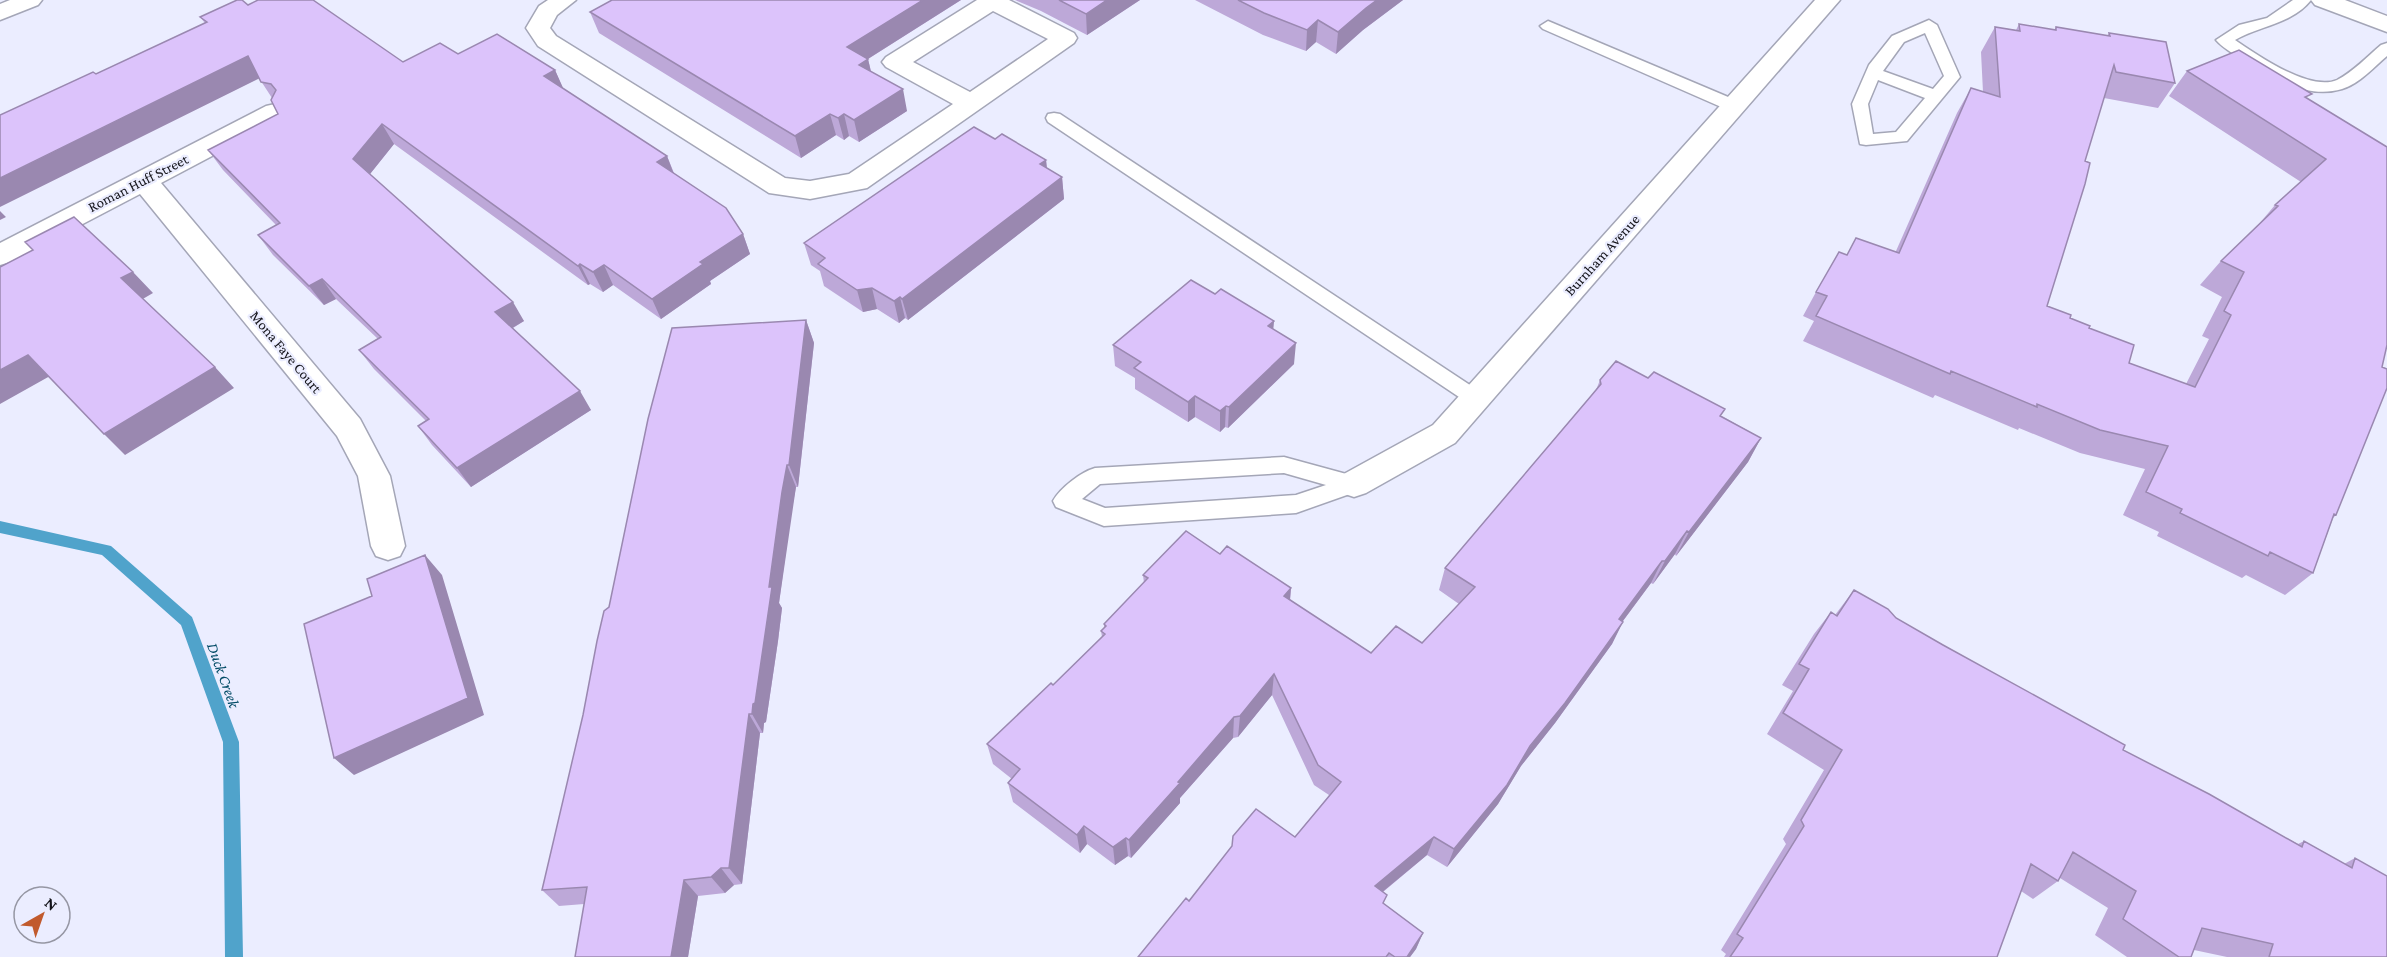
<svg xmlns="http://www.w3.org/2000/svg" width="2387" height="957" viewBox="0 0 2387 957" font-family="'Crimson Pro',serif">
<style>
.lines{fill:none;stroke-linecap:round;stroke-linejoin:round}
.stream{fill:#50a3cb;fill-rule:evenodd}
.service-casing{stroke:#a4a6b7;stroke-width:3}
.minor-casing{stroke:#a4a6b7;stroke-width:3}
.primary-casing{stroke:#a4a6b7;stroke-width:3}
.service{fill:#fff;fill-rule:evenodd}
.minor{fill:#fff;fill-rule:evenodd}
.primary{fill:#fff;fill-rule:evenodd}
.wall{fill:#bda8d8}
.shaded-wall{fill:#9a88b0}
.building{fill:#dcc3fb;stroke:#9a88b0;stroke-width:1.5}
.labels{text-anchor:middle;stroke-width:4.5;stroke-linejoin:round;paint-order:stroke}
.street-label{font-size:15px;fill:#131319;stroke:#ebedff}
.water-label{font-size:16px;font-style:italic;fill:#034c67;stroke:#ebedff}
</style>
<rect width="100%" height="100%" fill="#ebedff"/>
<g class="lines">
<path class="stream" d="M0 521 111 546 192 617 239 742 243 957H225L223 742 181 625 102 555 0 533Z"/>
<g class="service-casing">
<path id="service" d="M2293 0H2311C2292 24 2259 26 2235 40 2257 55 2310 92 2337 80 2353 72 2368 56 2381 45L2387 43V56C2374 67 2359 84 2342 89 2306 100 2267 76 2238 57 2231 52 2222 47 2216 40L2239 25 2267 18Z
M1929 20 1937 25 1960 77 1907 141 1866 145 1860 144 1852 104 1869 65 1892 36ZM1925 33 1944 76 1933 89 1883 71 1904 42ZM1878 80 1925 98 1896 132 1873 134 1868 104Z
M1548 21 1740 102 1742 106 1740 110H1728L1543 29 1540 26Z
M1054 113 1060 114 1482 393 1485 398 1482 403 1475 406 1468 403 1048 122 1046 118 1048 114Z
M1284 457 1361 478 1365 484 1361 490 1296 513 1104 526 1056 507 1053 501C1060 488 1081 472 1095 468ZM1284 473 1326 485 1296 495 1105 508 1082 499 1100 484Z"/>
</g>
<g class="minor-casing">
<path id="minor" d="M10 0H42L38 5 0 20V4Z
M548 0H576L557 15 550 28 556 36 785 178 810 181 849 174 953 104 886 67 882 62 886 57 977 0H1009L1074 33 1077 38 1074 43 867 188 810 199 769 193 538 46 526 28 539 6ZM993 11 1048 39 970 92 913 62Z
M1815 0H1840L1455 443 1366 493 1354 497 1342 493 1337 484 1342 475 1433 425Z
M275 104 284 106 288 112 284 118 161 183 360 419 390 476 405 546 400 556 388 560 376 556 371 546 358 476 337 436 140 194 10 262 0 265V243L266 106Z"/>
</g>
<g class="primary-casing">
<path id="primary" d="M2311 0H2345L2387 16V32L2315 5Z"/>
</g>
<use href="#service" class="service"/>
<use href="#minor" class="minor"/>
<use href="#primary" class="primary"/>
</g>
<path class="wall" d="M612 0H961L868 59 871 71 907 111 859 142 849 136 844 140 836 135 801 158 599 33 590 12Z
M1015 0H1140L1087 35 1041 11Z
M1195 0H1403L1363 30 1336 54 1316 42 1306 51 1263 35Z
M248 5 403 62 458 54 555 70 563 89 667 156 674 173 743 234 750 254 710 281 711 284 661 319 613 285 603 292 590 284 588 285 394 144 370 174 524 321 513 328 591 410 471 487 432 445 418 426 426 421 374 369 359 350 378 339 336 299 324 305 273 255 258 235 276 225 223 170 208 150 278 114 272 98 259 78 96 74 205 23 200 17Z
M2019 24 2054 30 2056 27 2107 36 2109 33 2175 83 2158 108 2104 98 2085 161 2047 306 2089 328 2129 363 2186 384 2209 339 2202 336 2222 297 2200 285 2221 261 2254 230 2275 205 2301 182 2169 96 2187 71 2308 99 2387 147 2336 515 2333 518 2313 573 2285 595 2246 575 2242 578 2157 536 2159 532 2123 515 2145 469 2080 453 2019 428 2018 430 1935 395 1933 398 1803 341 1814 321 1803 316 1816 292 1847 255 1896 251 1957 113 1971 88 1983 92 1981 52 1995 27 2016 30Z
M995 139 1046 160 1047 168 1062 177 1064 199 908 320 905 318 899 323 877 309 863 312 824 286 820 271 811 265 804 243Z
M1215 294 1274 321 1273 329 1294 364 1228 428 1225 427 1220 432 1195 417 1188 422 1135 389V378L1115 366 1113 345Z
M806 320 814 343 798 487H796L791 514 779 603 782 608 778 641 766 722 764 723 763 733H760L742 884 734 885 725 893 698 896 688 957H575L584 904 559 906 542 890 609 607Z
M1600 380 1722 416 1761 438 1748 462 1676 556 1675 554 1653 584 1651 583 1623 621 1612 644 1555 723 1521 766 1498 804 1447 867 1427 855 1383 892 1384 904 1423 933 1416 949 1410 957H1138L1189 901 1295 837 1329 795 1314 785 1272 695 1238 737 1233 738 1180 798V803L1131 858 1128 856 1115 865 1087 844 1080 853 1013 802 1008 783 1012 779 993 764 987 744 1053 685 1102 637 1101 631 1104 628V624L1144 583 1143 575 1220 554 1291 588 1290 601 1371 653 1422 643 1459 604 1439 590 1445 568 1596 390Z
M1854 590 1896 618 2123 750 2298 844 2304 841 2344 864 2355 858 2387 957H2227L2194 950 2191 957H2127L2095 935 2108 908 2060 878 2058 881 2033 899 2021 891 1997 957H1724L1726 954 1721 950 1786 844 1783 839 1824 770 1767 734 1793 691 1782 685 1814 634 1831 612 1835 615Z"/>
<path class="shaded-wall" d="M923 0H961L852 69 847 47Z
M1107 0H1140L1087 35 1086 14Z
M1377 0H1403L1363 30 1336 54 1338 32 1366 8Z
M1318 20 1316 42 1306 51 1307 30Z
M248 56 262 77 0 207V178Z
M868 59 873 81 859 65Z
M555 70 564 90 544 76Z
M903 89 907 111 859 142 854 120Z
M830 114 836 135 801 158 795 136Z
M844 114 849 136 844 140 838 118Z
M382 124 394 144 366 179 353 159Z
M667 156 675 177 657 162Z
M1046 160 1048 181 1040 164Z
M1062 177 1064 199 908 320 902 299Z
M0 211 6 217 0 220Z
M743 234 750 254 710 281 711 284 661 319 652 299 700 262Z
M580 264 590 284 588 285 578 266Z
M604 265 613 285 603 292 593 272Z
M133 272 153 293 141 300 121 278Z
M322 279 336 299 324 305 309 286Z
M872 288 877 309 863 312 857 290Z
M900 297 905 318 899 323 894 301Z
M513 302 524 321 507 331 495 312Z
M806 320 814 343 798 487 789 465Z
M1274 321 1272 342 1268 326Z
M1296 343 1294 364 1228 428 1229 407Z
M28 355 50 376 0 404V370Z
M215 367 234 388 125 455 104 434Z
M580 391 591 410 471 487 457 468Z
M1195 396V417L1188 422V402Z
M1226 406 1225 427 1220 432V411Z
M1761 438 1748 462 1676 556 1689 532Z
M787 465 796 487 779 603 782 608 778 641 766 722 764 723 763 733 752 714 782 492Z
M1687 531 1675 554 1653 584 1665 561Z
M425 555 442 575 484 715 354 775 334 758Z
M1662 561 1651 583 1608 641 1619 619Z
M1291 588 1289 610 1284 596Z
M1623 622 1612 644 1555 723 1521 766 1498 804 1447 867 1454 849Z
M1274 674 1272 695 1238 737 1240 716Z
M749 714 760 733 742 884 729 868Z
M1234 717 1233 738 1180 798V803L1131 858 1129 840 1178 782Z
M1084 826 1087 844 1080 853 1077 835Z
M1434 837 1427 855 1369 903 1375 886Z
M1126 838 1128 856 1115 865 1113 847Z
M721 868 734 885 725 893 711 877Z
M684 880 698 896 688 957H671Z
M1423 933 1416 949 1410 957H1407Z"/>
<path class="building" d="M237 0H242L248 5 258 0H313L403 62 440 43 458 54 497 34 555 70 544 76 667 156 657 162 726 208 743 234 700 262 703 264 652 299 604 265 593 272 580 264 578 266 382 124 353 159 513 302 495 312 580 391 457 468 418 426 429 419 359 350 381 337 322 279 309 286 258 235 280 223 208 150 278 114 271 100 276 90 271 84 261 82 248 56 0 178V115L93 72 96 74 207 22 200 17Z
M612 0H923L847 47 868 59 859 65 903 89 854 120 844 114 838 118 830 114 795 136 590 12Z
M1059 0H1107L1086 14Z
M1238 0H1377L1366 8 1338 32 1318 20 1307 30 1264 13Z
M2019 24 2056 30V27L2110 36 2109 33 2166 42 2175 83 2116 72 2114 65 2085 161 2090 163 2085 184 2047 306 2071 315 2070 318 2090 326 2089 328 2134 345 2129 363 2195 387 2231 315 2224 311 2244 272 2221 261 2278 206 2275 205 2326 159 2187 71 2239 50 2312 94 2305 97 2387 147V345L2382 367 2387 369V388L2336 515 2334 514 2313 573 2270 552 2268 556 2180 513 2182 509 2146 492 2168 446 2100 430 2037 404V407L1951 371 1950 374 1816 316 1827 296 1816 292 1839 252 1847 255 1856 238 1899 253 1971 88 2000 97 1995 27 2020 31Z
M974 127 995 139 1002 134 1046 160 1040 164 1062 177 902 299 900 297 894 301 872 288 857 290 818 264 825 258 804 243Z
M74 217 133 272 121 278 215 367 104 434 28 355 0 370V267L33 250 25 242Z
M1191 280 1215 294 1221 289 1274 321 1268 326 1296 343 1229 407 1226 406 1220 411 1195 396 1188 402 1134 368 1141 362 1113 345Z
M806 320 789 465H787L782 492 769 587H772L767 621 755 703 753 704 752 714H749L729 868H721L711 877 684 880 671 957H575L587 887 542 890 583 715 597 641 604 611 609 607 648 419 672 328Z
M1616 361 1648 378 1654 372 1725 409 1720 416 1761 438 1689 532 1687 531 1665 561H1662L1619 619 1623 622 1565 703 1530 746 1507 785 1454 849 1434 837 1375 886 1387 895 1383 903 1423 933 1407 957H1395L1389 953 1386 957H1138L1186 898 1189 901 1232 846 1233 836 1256 809 1295 837 1341 782 1318 765 1274 674 1240 716 1234 717 1178 782 1180 783 1129 840 1126 838 1113 847 1084 826 1077 835 1008 783 1020 769 987 744 1051 683 1053 685 1105 634 1101 631 1106 626 1104 624 1148 578 1143 575 1186 531 1220 554 1227 546 1291 588 1284 596 1371 653 1396 626 1422 643 1475 587 1445 568 1591 396 1601 384 1600 380Z
M425 555 468 698 334 758 304 624 372 596 367 579Z
M1854 590 1888 609 1896 618 1943 645 2125 745 2123 750 2209 794 2302 847 2304 841 2352 868 2355 858 2387 876V957H2269L2273 944 2202 928 2191 957H2179L2123 919 2136 891 2073 852 2058 881 2031 864 1997 957H1730L1743 938 1737 934 1804 826 1801 820 1842 750 1783 713 1809 669 1799 664 1831 612 1837 616Z"/>
<g class="labels">
<g class="street-label">
<text transform="translate(138 183) rotate(-27)" y="5">Roman Huff Street</text>
<text transform="translate(1602 255) rotate(-48)" y="5">Burnham Avenue</text>
<text transform="translate(286 352) rotate(50)" y="5">Mona Faye Court</text>
</g>
<g class="water-label">
<text transform="translate(224 675) rotate(70)" y="6">Duck Creek</text>
</g>
</g>
<g transform="translate(42 915) rotate(40)"><circle r="28" fill="#ebedff" stroke="#9596a3" stroke-width="1.5"/>
<path d="M0-4.5L10 22L0 15L-10 22Z" fill="#c15a2d"/>
<text y="-9" font-size="16" font-weight="bold" text-anchor="middle" fill="#131319">N</text>
</g>
</svg>
